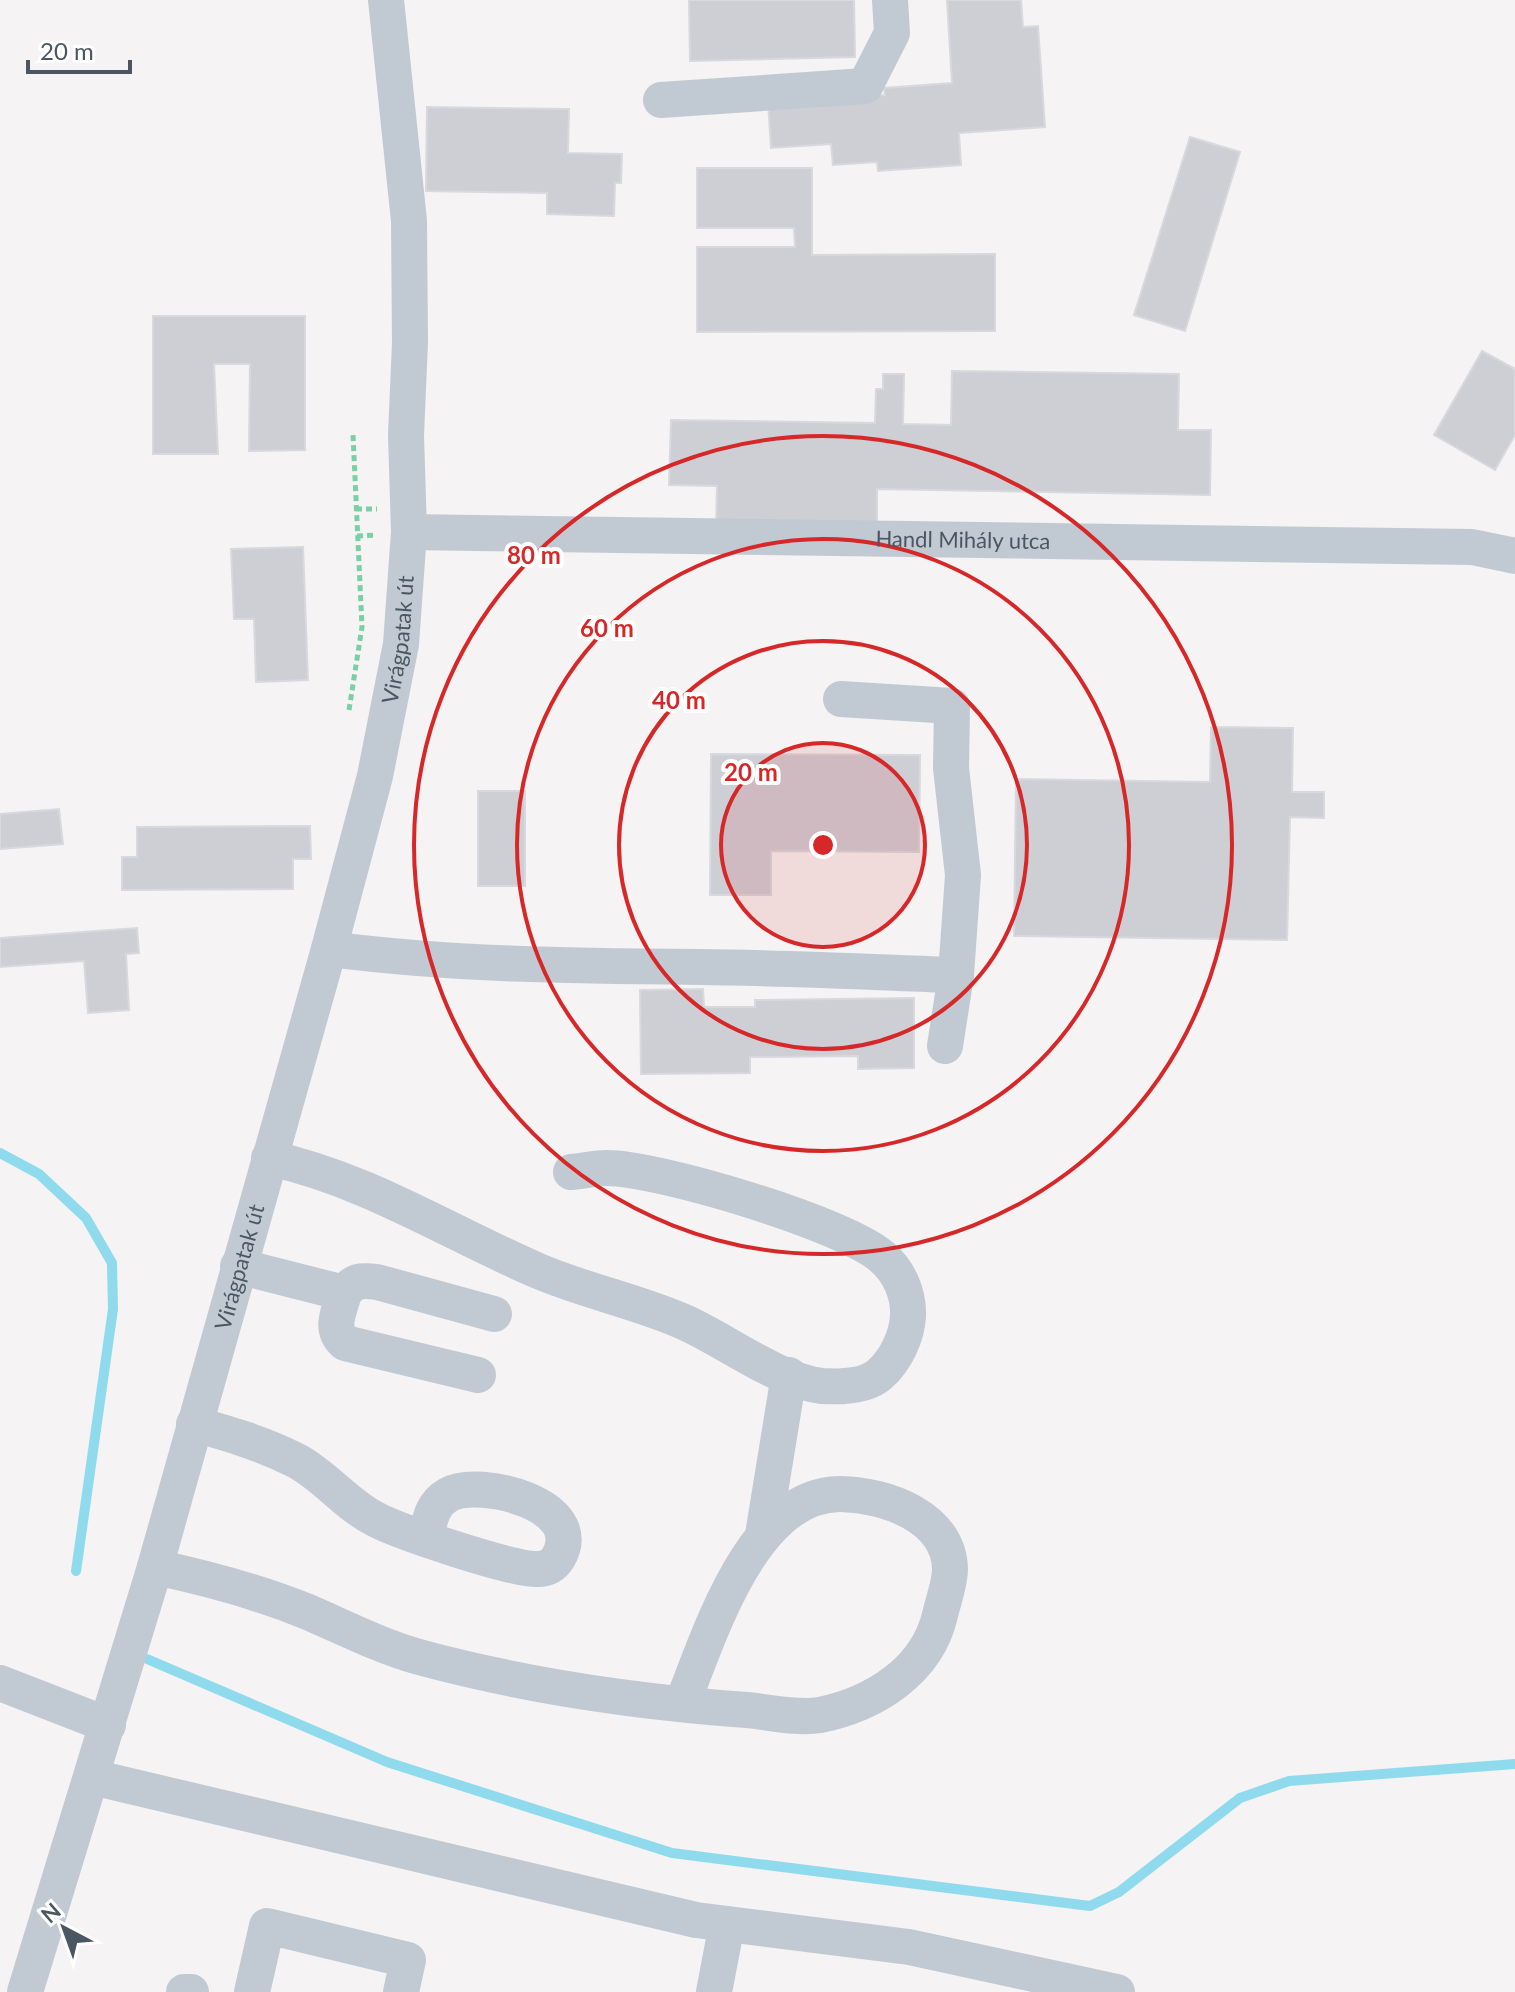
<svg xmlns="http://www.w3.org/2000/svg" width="1515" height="1992" viewBox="0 0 1515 1992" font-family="Lato,sans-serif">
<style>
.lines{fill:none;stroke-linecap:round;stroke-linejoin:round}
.stream{stroke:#90daee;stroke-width:10}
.building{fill:#cdcfd5;stroke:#d7d9de;stroke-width:2}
.path{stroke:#7ad0a6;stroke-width:5;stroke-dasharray:6 4;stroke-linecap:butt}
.minor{stroke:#c1cad2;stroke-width:36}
.ring{fill:none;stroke:#d62828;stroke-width:4}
.labels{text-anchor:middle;stroke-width:8;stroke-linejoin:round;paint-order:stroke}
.street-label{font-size:22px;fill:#4a5661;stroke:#fff}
.centre{fill:#d62828;stroke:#fff;stroke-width:4}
.ring-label{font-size:24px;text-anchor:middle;font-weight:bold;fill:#d62828;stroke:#fff;stroke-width:8;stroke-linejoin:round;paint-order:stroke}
</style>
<rect width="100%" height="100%" fill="#f5f3f3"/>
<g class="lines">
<path class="stream" d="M0 1153 39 1174 86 1218 112 1263 113 1309 76 1571
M147 1659 387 1762 672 1853 1090 1906 1119 1892 1240 1798 1289 1781 1515 1764"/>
</g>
<path class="building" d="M689 0H854L855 57 690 61Z
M947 0H1021L1023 27 1038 26 1045 127 959 133 961 165 878 171 877 162 833 165 831 144 771 148 768 102 885 95 884 88 952 83Z
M427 107 569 109 568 153 622 154 621 183H615L614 216 547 214V193L426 191Z
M1190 137 1240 152 1185 331 1134 315Z
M697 168H812V255L995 254V331L697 332V247H795L794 228H697Z
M153 316H305V450L249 451 250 364H214L218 454H153Z
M1482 351 1515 369V435L1495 470 1434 435Z
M952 371 1179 374 1178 430H1211L1210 495 877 489V527L716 525 717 486 669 485 671 420 875 423 876 389H883V374H904L903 424 951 425Z
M303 547 308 680 256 682 254 619H234L231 549Z
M1211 727 1293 728 1292 792H1324V818L1290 817 1287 940 1014 936 1016 779 1210 782Z
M711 754 920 755 919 852 771 851V895H710Z
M478 791H525V886H478Z
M59 809 63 844 0 849V814Z
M310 826 311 859H293V889L122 890V857H137V827Z
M137 928 139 953 126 954 129 1010 88 1013 84 961 0 967V938Z
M703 989 704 1007H755V1000L914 998V1068L858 1069V1056L750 1057V1073L641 1074 640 990Z"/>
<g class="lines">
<path class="path" d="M356 509H377
M357 536 376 535
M349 710 362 627 353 435"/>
<g class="minor">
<path d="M661 100 865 86 892 33 890 0"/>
<path id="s1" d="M409 532 1472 547 1515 556"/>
<path d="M329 949C453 965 576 966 700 967 785 968 871 972 956 975L963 875 951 768 952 706 841 699"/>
<path d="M945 1046 956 975"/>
<path d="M269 1158C366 1179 446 1231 536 1270 584 1291 637 1301 684 1322 725 1340 778 1381 822 1386 839 1387 866 1387 880 1374 896 1360 907 1336 908 1316 909 1294 899 1271 882 1257 845 1224 658 1168 607 1168 596 1168 583 1171 571 1172"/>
<path d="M238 1266 344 1293C354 1280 361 1280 377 1282L494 1314"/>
<path d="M344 1293C339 1312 329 1329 345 1343L478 1375"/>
<path d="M194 1424C230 1434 264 1444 297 1461 326 1477 346 1504 375 1519 397 1531 515 1571 538 1569 546 1569 553 1566 558 1558 590 1505 479 1477 448 1495 432 1504 430 1520 426 1536"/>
<path d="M763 1535 789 1375"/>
<path d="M155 1567C207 1578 259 1592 308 1612 345 1628 380 1646 419 1657 526 1686 637 1702 747 1710 769 1712 798 1719 820 1715 874 1704 927 1671 940 1615 943 1601 950 1584 950 1569 949 1517 886 1495 841 1494 752 1493 709 1637 682 1704"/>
<path d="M0 1683 108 1725"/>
<path d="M92 1777 696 1920 909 1947 1117 1992"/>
<path id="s2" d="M25 1992 155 1567 329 949 375 776 401 644 409 532 406 435 410 342 409 221 386 0"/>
<path d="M184 1992H191"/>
<path d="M252 1992 267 1926 408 1960 401 1992"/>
<path d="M714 1992 727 1924"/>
</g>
</g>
<circle cx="823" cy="845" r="102" fill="#d62828" fill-opacity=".12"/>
<g class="ring">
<circle cx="823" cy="845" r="102"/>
<circle cx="823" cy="845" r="204"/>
<circle cx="823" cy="845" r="306"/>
<circle cx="823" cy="845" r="409"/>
</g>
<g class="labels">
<g class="street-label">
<text dy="8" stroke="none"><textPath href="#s1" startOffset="554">Handl Mihály utca</textPath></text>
<text dy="8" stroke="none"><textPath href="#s2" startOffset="1404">Virágpatak út</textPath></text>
<text dy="8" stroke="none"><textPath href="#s2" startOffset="756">Virágpatak út</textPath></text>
</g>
</g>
<circle cx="823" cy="845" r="12" class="centre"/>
<g class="ring-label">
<text x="534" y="564">80 m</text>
<text x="607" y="637">60 m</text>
<text x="679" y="709">40 m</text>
<text x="751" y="781">20 m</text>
</g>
<g transform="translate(64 1928) rotate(319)" stroke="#ffffff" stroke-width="6" paint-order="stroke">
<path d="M0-6L14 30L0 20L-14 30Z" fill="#4a5661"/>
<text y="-12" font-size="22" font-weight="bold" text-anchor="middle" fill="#4a5661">N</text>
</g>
<path d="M28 60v12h102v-12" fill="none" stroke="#4a5661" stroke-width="4"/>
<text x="40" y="60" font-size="24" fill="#4a5661" stroke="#ffffff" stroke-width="6" paint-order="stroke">20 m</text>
</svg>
